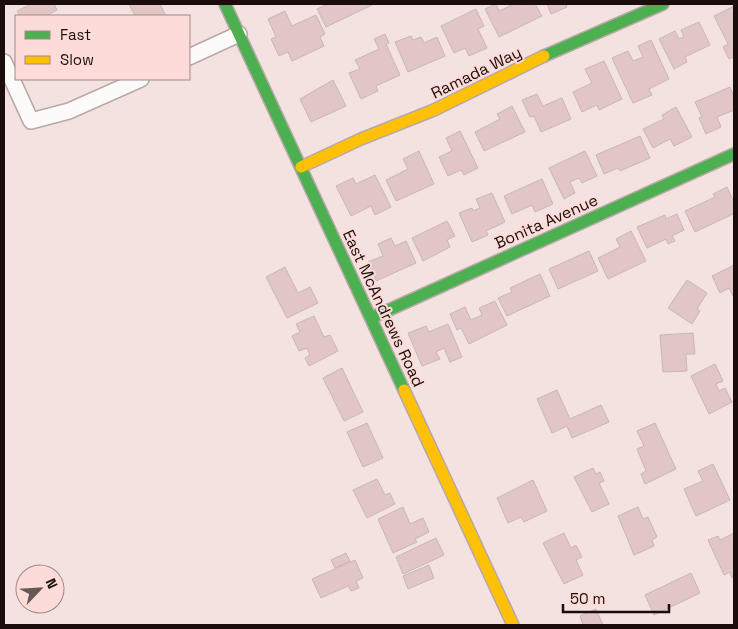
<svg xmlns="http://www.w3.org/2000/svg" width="738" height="629" viewBox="0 0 738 629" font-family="'Space Grotesk',sans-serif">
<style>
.building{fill:#e2c6c6;stroke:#c6b7b6}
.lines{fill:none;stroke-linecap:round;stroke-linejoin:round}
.street-casing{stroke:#b8a8a7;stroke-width:18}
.fast-casing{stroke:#b8a8a7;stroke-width:14}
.slow-casing{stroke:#b8a8a7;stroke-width:14}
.street{stroke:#fdfbfa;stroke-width:15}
.fast{stroke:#4caf50;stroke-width:11}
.slow{stroke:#ffc107;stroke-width:11}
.labels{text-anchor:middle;stroke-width:4;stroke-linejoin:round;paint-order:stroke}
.street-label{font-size:16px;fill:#1a0d0c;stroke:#fcdbd9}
</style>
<rect width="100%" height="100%" fill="#f4e2e1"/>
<path class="building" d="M28 4H54L57 10 46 16H20L17 11 29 5Z
M129 4H160L166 16H135Z
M328 4H371L372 5 326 27 317 9Z
M496 4 499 11 514 4H535L542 16 499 37 485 9Z
M547 4H566L567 7 551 14Z
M734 6V57L729 59 723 47 728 44 714 16Z
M476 9 484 26 478 29 487 48 469 56 465 48 454 53 441 26Z
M285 11 292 26 316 15 325 34 320 37 324 46 292 61 288 52 279 56 271 39 276 37 268 19Z
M699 22 710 45 685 57 687 62 674 69 659 39 675 31 679 39 684 37 681 30Z
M385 34 389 43 386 44 400 75 376 86 378 91 361 99 349 73 360 69 355 60 379 49 374 39Z
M411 36 413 40 421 37 424 43 437 37 445 56 408 72 395 42Z
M651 40 669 79 649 89 652 95 633 103 612 58 628 51 633 61 643 57 638 46Z
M604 61 622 99 599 110 597 105 582 112 573 92 592 83 585 69Z
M333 80 346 106 311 122 300 99Z
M730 87 734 97V110L717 117 721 127 706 134 699 118 702 117 695 102Z
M537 94 543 106 562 98 571 119 541 132 534 116 530 117 522 100Z
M512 106 525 132 484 151 475 132 500 119 497 114Z
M676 107 692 137 674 146 670 139 653 148 643 129 664 119 662 115Z
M460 131 478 168 464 175 461 170 448 176 439 157 452 151 446 138Z
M640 136 650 158 620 171 618 168 604 174 596 155Z
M419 151 434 184 396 201 386 180 408 169 403 159Z
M585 151 597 176 582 183 579 178 570 182 575 193 564 199 549 168Z
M375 175 391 207 375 215 371 206 351 216 336 186 353 178 356 184Z
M542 179 553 204 535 212 532 205 512 214 504 196Z
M727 187 734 202V216L733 214 695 232 685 211 715 197 713 194Z
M492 193 505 222 486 231 488 235 472 242 459 213 472 208 473 211 480 208 476 199Z
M677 214 684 230 672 236 675 241 668 244 666 239 647 248 637 227 665 215 666 219Z
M447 221 455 236 447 240 450 247 423 261 412 238Z
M631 231 646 261 608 279 598 258 620 247 616 239Z
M391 238 395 246 406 241 416 263 376 281 368 262 383 256 378 244Z
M589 251 598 271 558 289 549 269Z
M734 265V298L729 288 720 293 712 276Z
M285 267 298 293 310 287 318 303 287 318 266 277Z
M540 274 550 296 507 316 498 298 512 292 510 288Z
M687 280 707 293 697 309 700 311 692 324 668 308Z
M495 301 507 325 469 344 461 328 457 330 450 314 465 307 471 320 482 315 479 308Z
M314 316 324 337 330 335 338 351 309 366 305 358 310 355 307 348 299 351 292 336 300 332 296 324Z
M448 324 462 357 450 362 444 348 436 352 440 359 422 366 408 333 426 326 429 332Z
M693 333 695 354H686L687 371 663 372 660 335Z
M715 364 723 381 716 384 719 391 725 388 732 402 709 414 691 376Z
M342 368 363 412 344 421 323 378Z
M557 390 570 419 601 405 609 422 572 438 567 426 552 433 537 399Z
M367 423 383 458 363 467 347 432Z
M655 423 676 469 645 484 641 474 646 471 637 449 644 446 637 431Z
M713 464 730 500 696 516 684 489 703 481 698 471Z
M593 468 596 474 600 472 604 481 599 483 609 504 592 512 574 477Z
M377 479 385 495 390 493 395 504 367 518 353 490Z
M533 480 547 511 524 522 521 517 508 523 497 498Z
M403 507 410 524 423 518 429 532 415 539 417 542 393 553 378 519Z
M638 507 643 519 648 517 657 537 652 540 654 546 634 555 618 516Z
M564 533 571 548 576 545 582 557 576 560 583 575 564 584 543 543Z
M734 533V577L732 578 730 572 724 575 708 540 718 536 720 540Z
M436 538 444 555 403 574 396 557Z
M346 553 350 561 335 568 331 560Z
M355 560 363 578 356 581 359 588 351 591 348 586 321 598 312 579Z
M429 565 434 578 408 589 403 576Z
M691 573 700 593 654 615 645 595Z
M596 609 603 625H583L580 616Z"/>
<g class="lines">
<g class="street-casing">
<path id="street" d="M189 57 239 34
M4 62 31 121 69 111 141 79"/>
</g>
<g class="fast-casing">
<path id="fast" d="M225 4 404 390
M544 56 663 4
M371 318 734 154"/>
</g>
<g class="slow-casing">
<path id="slow" d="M301 167 361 139 434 110 544 56
M404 390 513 625"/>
</g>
<use href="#street" class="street"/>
<use href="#fast" class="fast"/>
<use href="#slow" class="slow"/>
</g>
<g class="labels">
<g class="street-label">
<text transform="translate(476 72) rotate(-26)" y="6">Ramada Way</text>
<text transform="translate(546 221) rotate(-24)" y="6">Bonita Avenue</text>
<text transform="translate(384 308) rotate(65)" y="6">East McAndrews Road</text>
</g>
</g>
<rect width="738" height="629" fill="none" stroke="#1a0d0c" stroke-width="10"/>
<rect x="15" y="15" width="175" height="65" fill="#fcdbd9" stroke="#a28987"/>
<rect x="25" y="31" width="25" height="8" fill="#4caf50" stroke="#a28987"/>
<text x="60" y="40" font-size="15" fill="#1a0d0c">Fast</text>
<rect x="25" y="56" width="25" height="8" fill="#ffc107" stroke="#a28987"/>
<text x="60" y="65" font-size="15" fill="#1a0d0c">Slow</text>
<g transform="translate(40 589) rotate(65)"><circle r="24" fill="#fcdbd9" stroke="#a28987"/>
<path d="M0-4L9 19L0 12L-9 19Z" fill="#665857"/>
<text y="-8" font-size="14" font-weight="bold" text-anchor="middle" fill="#1a0d0c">N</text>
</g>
<path d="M563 604v8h106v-8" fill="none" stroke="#1a0d0c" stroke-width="2.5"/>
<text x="570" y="604" font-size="15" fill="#1a0d0c" stroke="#fcdbd9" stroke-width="4" paint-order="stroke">50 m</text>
</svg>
